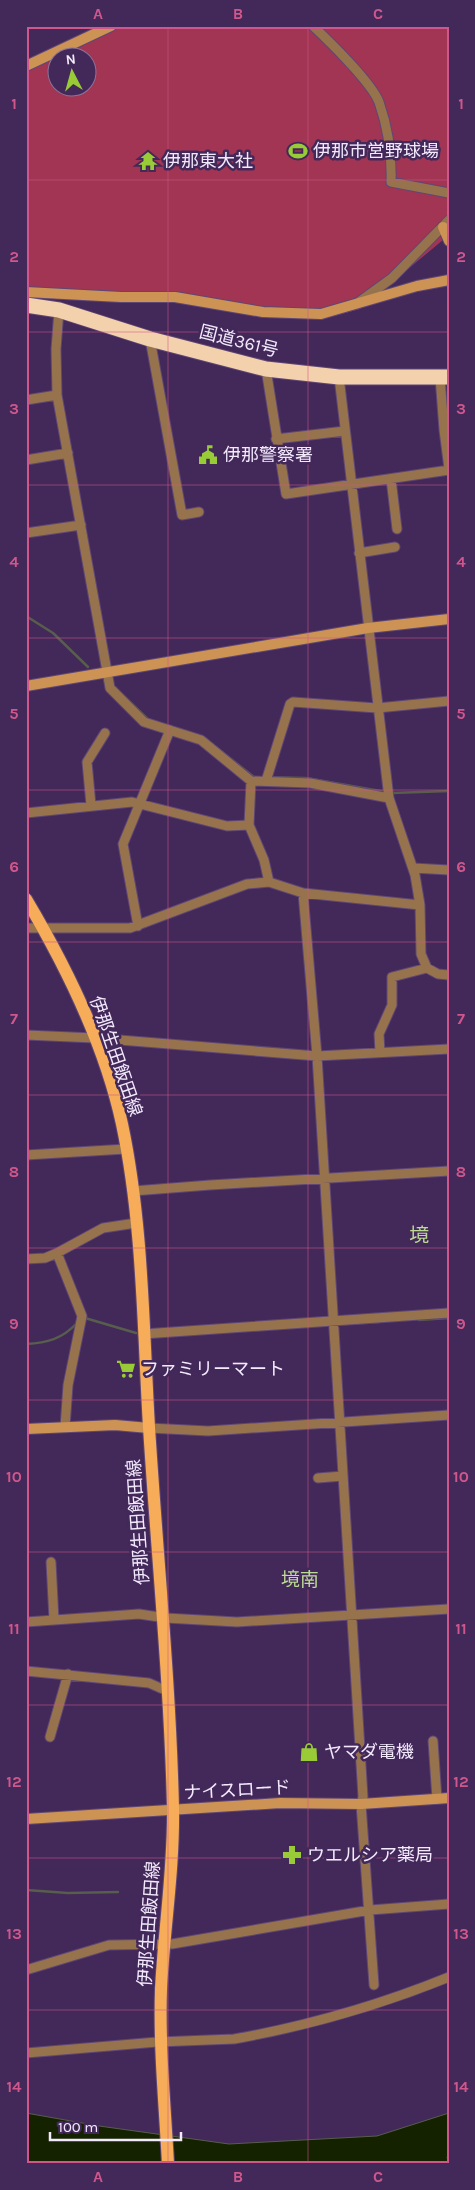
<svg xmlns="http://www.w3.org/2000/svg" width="475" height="2190" viewBox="0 0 475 2190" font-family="Karla,'Noto Sans JP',sans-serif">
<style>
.green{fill:#a13553;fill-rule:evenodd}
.water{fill:#152200;stroke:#575e4c}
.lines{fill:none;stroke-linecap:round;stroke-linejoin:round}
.stream{stroke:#575e4c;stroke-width:2.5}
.street-casing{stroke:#5f4774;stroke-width:11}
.secondary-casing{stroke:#5f4774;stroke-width:12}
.primary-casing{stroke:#5f4774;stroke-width:14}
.highway-casing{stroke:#5f4774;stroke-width:17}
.street{stroke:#97734d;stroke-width:9}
.secondary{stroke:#cc9355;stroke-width:10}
.primary{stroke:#f6ac59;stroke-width:12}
.highway{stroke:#f4d1ad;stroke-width:15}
.grid{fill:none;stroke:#d0578b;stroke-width:1;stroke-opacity:0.55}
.labels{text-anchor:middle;stroke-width:5;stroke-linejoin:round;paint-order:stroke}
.poi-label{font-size:18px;fill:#f2e9fc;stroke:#43285a;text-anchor:start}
.street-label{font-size:18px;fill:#f2e9fc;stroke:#43285a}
.neighbourhood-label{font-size:19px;fill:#bcda93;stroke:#43285a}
.quarter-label{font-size:20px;fill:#bcda93;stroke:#43285a}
.neatline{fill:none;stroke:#d0578b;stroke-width:2}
.grid-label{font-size:16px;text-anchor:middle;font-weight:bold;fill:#d0578b}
</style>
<rect width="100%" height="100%" fill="#43285a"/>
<path class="green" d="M119 26H449V235L360 309 322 319 265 317 174 301 26 292V69ZM58 58H88V88H58Z"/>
<path class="water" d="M26 2113 99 2126 229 2144 377 2136 449 2113V2156L447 2157 449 2164H26Z"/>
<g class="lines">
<path class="stream" d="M26 616 53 633 88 667
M114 687 150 721
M203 737 254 777 306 778 392 793 449 791
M85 1318 136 1333
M419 1320 449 1318
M345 1324 379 1322
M26 1344C47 1343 62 1339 77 1323
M26 1890 68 1893 118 1892"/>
<g class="street-casing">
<path id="street" d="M313 26C329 41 371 82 379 102 388 128 392 155 391 182L449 193
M359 302 392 278 449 220
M59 310 56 349 57 395 110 688 144 722 201 740 251 781 310 783 389 798
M150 339 182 515 199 512
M266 369 286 494 449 470
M339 377 389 798 415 875 420 905 421 954 427 968 392 977V1005L379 1034 380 1053
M440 377 444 430 449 469
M26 400 57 395
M276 439 345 431
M26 460 68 453
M391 479 397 529
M26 533 81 525
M359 553 395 547
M251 781 249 825 264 860 269 882
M266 781 290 704 293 702 377 708 449 701
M91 805 87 762 105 733
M26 813 132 802 227 826 249 825
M413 868 449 870
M303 893 420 905
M138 926 123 844 170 730
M26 928H130L247 884 269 882 303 893 317 1056 363 1797 361 1804 374 1985
M427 968 438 974 449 975
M26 1035 95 1038 317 1056 449 1049
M26 1155 126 1149
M133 1191 210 1185 449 1171
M57 1253 82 1316 68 1385 65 1427
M26 1259 45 1258 57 1253 103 1228 136 1223
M143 1334 449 1313
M149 1428 208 1431 449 1415
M318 1478 343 1476
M51 1562 54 1620
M26 1622 139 1614 166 1618 237 1622 449 1609
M26 1671 149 1683 167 1691
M50 1737 68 1674
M433 1741 437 1799
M26 1970 109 1945 172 1944 370 1910 449 1904
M26 2053 157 2042 234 2039C307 2026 380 2005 449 1977"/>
</g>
<g class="secondary-casing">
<path id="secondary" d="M26 66 111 26
M443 227 449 241
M26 292 121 297H175L263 312 321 314 417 286 449 280
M26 686 368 628 449 619
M26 1429 115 1425 149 1428
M26 1819 280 1803 361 1804 449 1798"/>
</g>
<g class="primary-casing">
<path id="primary" d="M26 899C67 968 105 1045 122 1124 143 1223 143 1327 149 1427 157 1554 170 1681 173 1808 174 1869 164 1929 161 1989 159 2047 165 2106 168 2164"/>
</g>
<g class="highway-casing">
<path id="highway" d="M26 305 59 310 150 339 266 369 339 377H449"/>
</g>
<use href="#street" class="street"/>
<use href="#secondary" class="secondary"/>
<use href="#primary" class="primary"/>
<use href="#highway" class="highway"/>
</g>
<path class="grid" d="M168 26V2164M308 26V2164M26 180H449M26 332H449M26 485H449M26 638H449M26 790H449M26 942H449M26 1095H449M26 1248H449M26 1400H449M26 1552H449M26 1705H449M26 1858H449M26 2010H449"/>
<defs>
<g id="stadium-bare" transform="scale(1.5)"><path d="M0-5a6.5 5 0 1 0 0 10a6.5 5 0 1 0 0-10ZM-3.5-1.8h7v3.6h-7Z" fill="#98cb36" stroke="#43285a" stroke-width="2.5" paint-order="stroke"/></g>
<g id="temple-bare" transform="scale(1.5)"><path d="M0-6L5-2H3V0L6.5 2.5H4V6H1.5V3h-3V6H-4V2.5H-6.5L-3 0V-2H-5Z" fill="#98cb36" stroke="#43285a" stroke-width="2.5" paint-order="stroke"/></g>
<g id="civic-bare" transform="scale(1.5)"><path d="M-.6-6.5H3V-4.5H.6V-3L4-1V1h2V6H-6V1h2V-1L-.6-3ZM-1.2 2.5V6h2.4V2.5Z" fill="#98cb36" stroke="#43285a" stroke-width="2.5" paint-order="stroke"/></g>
<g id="supermarket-bare" transform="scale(1.5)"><path d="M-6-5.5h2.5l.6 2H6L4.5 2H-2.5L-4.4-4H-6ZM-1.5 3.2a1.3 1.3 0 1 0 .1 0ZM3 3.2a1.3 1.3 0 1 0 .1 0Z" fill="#98cb36" stroke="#43285a" stroke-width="2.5" paint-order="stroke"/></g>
<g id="shop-bare" transform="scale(1.5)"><path d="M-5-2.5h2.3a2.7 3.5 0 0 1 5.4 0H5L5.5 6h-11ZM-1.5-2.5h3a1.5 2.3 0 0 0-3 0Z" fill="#98cb36" stroke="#43285a" stroke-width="2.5" paint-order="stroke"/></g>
<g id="pharmacy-bare" transform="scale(1.5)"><path d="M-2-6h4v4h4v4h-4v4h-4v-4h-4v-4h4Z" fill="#98cb36" stroke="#43285a" stroke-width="2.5" paint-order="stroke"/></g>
</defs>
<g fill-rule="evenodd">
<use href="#stadium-bare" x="298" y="151"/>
<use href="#temple-bare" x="148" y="161"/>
<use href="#civic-bare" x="208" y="455"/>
<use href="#supermarket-bare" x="126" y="1369"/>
<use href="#shop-bare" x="309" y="1752"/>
<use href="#pharmacy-bare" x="292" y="1855"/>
</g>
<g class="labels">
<g class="poi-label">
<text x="313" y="157">伊那市営野球場</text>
<text x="163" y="167">伊那東大社</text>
<text x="223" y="461">伊那警察署</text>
<text x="141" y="1375">ファミリーマート</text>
<text x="324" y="1758">ヤマダ電機</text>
<text x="307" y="1861">ウエルシア薬局</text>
</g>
<g class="street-label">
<text transform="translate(239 341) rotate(14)" y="6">国道361号</text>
<text transform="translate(116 1056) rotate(71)" y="6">伊那生田飯田線</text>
<text transform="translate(138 1522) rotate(-94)" y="6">伊那生田飯田線</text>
<text transform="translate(237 1790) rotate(-3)" y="6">ナイスロード</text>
<text transform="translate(149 1924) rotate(-86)" y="6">伊那生田飯田線</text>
</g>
<g class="neighbourhood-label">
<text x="300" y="1586">境南</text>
</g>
<g class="quarter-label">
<text x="419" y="1242">境</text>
</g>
</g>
<rect width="475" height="2190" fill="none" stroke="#43285a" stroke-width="55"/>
<g transform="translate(72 72) rotate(354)"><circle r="24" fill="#43285a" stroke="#89759b"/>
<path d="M0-4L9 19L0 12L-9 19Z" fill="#98cb36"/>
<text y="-8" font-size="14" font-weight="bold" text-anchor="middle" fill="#f2e9fc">N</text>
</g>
<path d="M50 2132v8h131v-8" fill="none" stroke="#f2e9fc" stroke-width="2.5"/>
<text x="58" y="2132" font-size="15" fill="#f2e9fc" stroke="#43285a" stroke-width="4" paint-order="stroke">100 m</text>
<rect x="28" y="28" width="420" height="2134" class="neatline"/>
<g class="grid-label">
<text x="98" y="19">A</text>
<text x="238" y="19">B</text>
<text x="378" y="19">C</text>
<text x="14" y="109">1</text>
<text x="461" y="109">1</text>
<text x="14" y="262">2</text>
<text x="461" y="262">2</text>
<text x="14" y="414">3</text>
<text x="461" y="414">3</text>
<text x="14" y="567">4</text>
<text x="461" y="567">4</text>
<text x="14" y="719">5</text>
<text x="461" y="719">5</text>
<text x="14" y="872">6</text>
<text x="461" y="872">6</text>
<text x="14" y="1024">7</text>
<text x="461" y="1024">7</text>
<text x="14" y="1177">8</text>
<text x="461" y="1177">8</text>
<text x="14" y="1329">9</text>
<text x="461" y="1329">9</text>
<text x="14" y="1482">10</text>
<text x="461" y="1482">10</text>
<text x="14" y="1634">11</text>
<text x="461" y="1634">11</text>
<text x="14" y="1787">12</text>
<text x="461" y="1787">12</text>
<text x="14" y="1939">13</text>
<text x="461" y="1939">13</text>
<text x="14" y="2092">14</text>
<text x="461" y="2092">14</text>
<text x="98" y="2182">A</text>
<text x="238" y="2182">B</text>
<text x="378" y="2182">C</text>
</g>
</svg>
